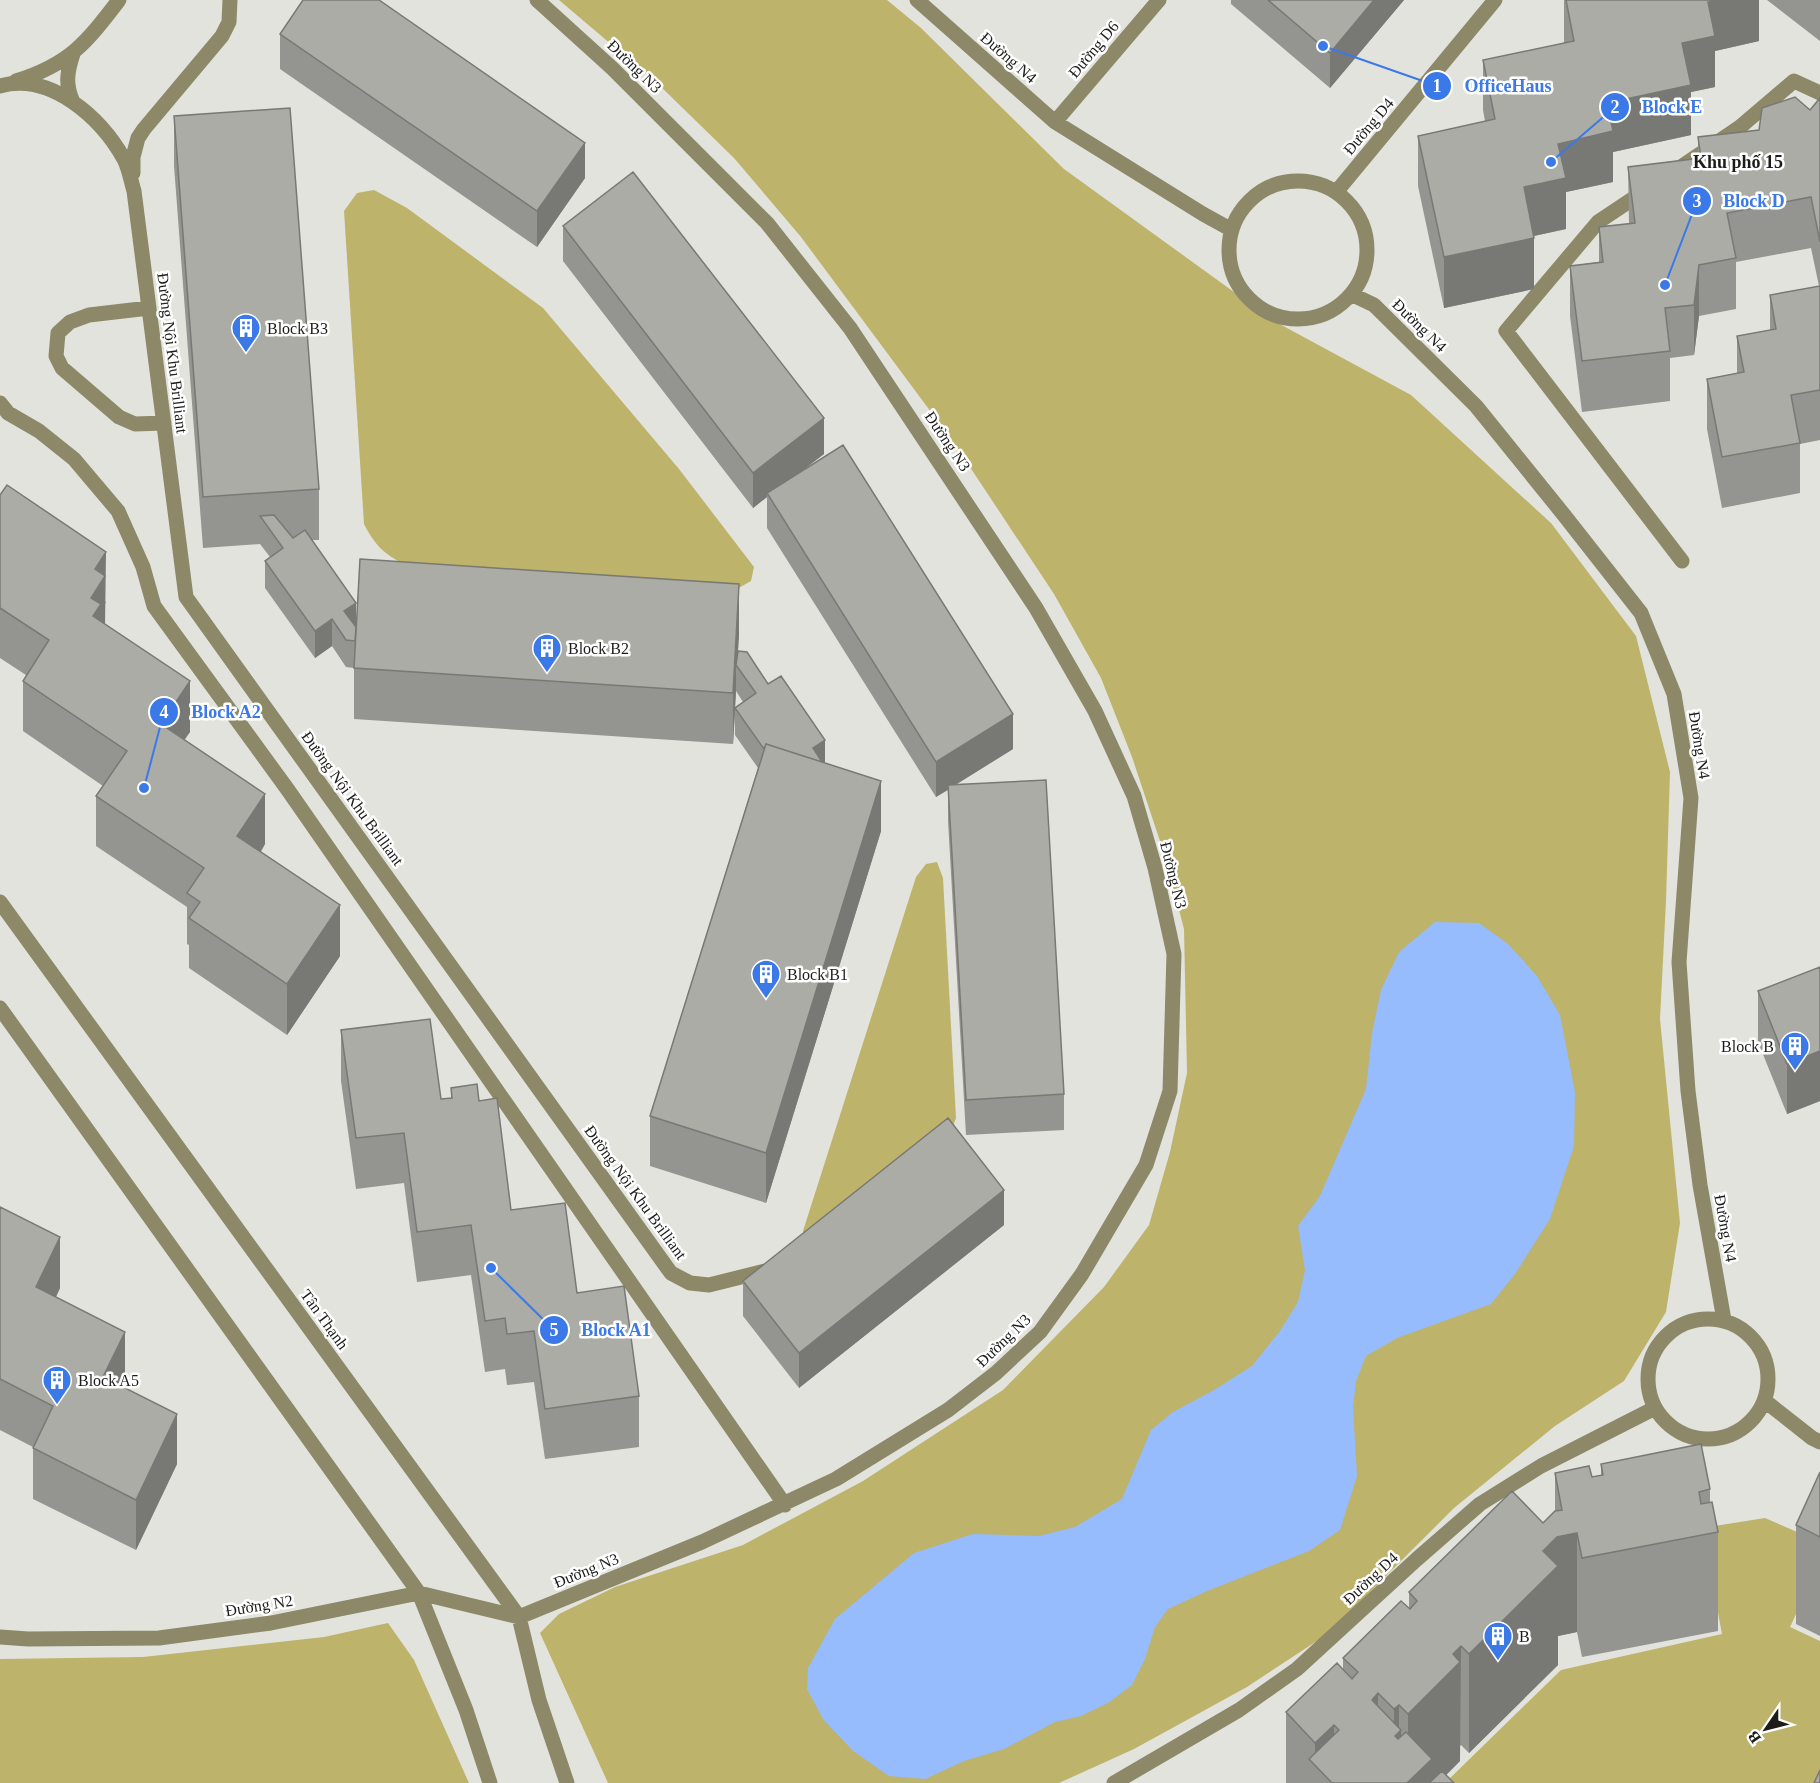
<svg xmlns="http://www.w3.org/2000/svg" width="1820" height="1783" viewBox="0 0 1820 1783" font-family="Georgia,serif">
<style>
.green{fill:#bdb36a}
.water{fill:#96bcfd}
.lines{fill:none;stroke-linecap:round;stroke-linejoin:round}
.minor{stroke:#8c8868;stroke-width:15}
.wall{fill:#949490;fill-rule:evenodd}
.shaded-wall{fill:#787875}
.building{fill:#acaca7;stroke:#787875;stroke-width:1.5}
.labels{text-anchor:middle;stroke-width:5;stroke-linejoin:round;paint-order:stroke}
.street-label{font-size:16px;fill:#1d1c1b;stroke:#fff}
.poi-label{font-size:16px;fill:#1d1c1b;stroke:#fff;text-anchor:start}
.neighbourhood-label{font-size:18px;font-weight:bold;fill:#1d1c1b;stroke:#fff}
.leader{fill:none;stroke:#3a79e7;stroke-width:2}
.callout-dot{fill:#3a79e7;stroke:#fff;stroke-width:2}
.mark-label{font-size:18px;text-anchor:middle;font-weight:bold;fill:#fff}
.callout-label{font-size:18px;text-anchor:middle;font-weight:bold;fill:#3a79e7;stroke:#fff;stroke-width:5;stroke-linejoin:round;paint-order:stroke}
</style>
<rect width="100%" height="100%" fill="#e3e3de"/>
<path class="green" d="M559 0H887L921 28 1064 169 1274 321 1411 395 1551 523 1636 636 1670 772 1666 901 1660 1019 1680 1223 1666 1312 1624 1381 1555 1426 1454 1508 1329 1633 1247 1687 1134 1749 1059 1783H608L540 1633 559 1614 615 1587 743 1545 863 1481 1003 1390 1104 1287 1149 1225 1170 1152 1187 1073 1184 929 1165 856 1132 757 1101 678 1054 594 954 443 801 237 734 158 658 84Z
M374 190 407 208 543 308 679 469 754 567 751 581 735 590 417 571C389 556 379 553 364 524L344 211 357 193Z
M937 862 943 878 956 1118 948 1140 806 1247 803 1231 916 877 926 864Z
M1765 1518 1820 1542V1563L1790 1627 1820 1641V1783H1445L1561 1670 1722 1634 1702 1528Z
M388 1623 414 1660 469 1783H0V1659L143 1657 324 1637Z"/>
<path class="water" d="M1435 922 1479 923 1508 944 1537 976 1560 1015 1575 1092 1574 1146 1550 1219 1515 1274 1491 1304 1397 1338 1366 1356 1356 1381 1353 1408 1357 1476 1340 1530 1309 1551 1207 1591 1168 1609 1155 1627 1145 1659 1132 1685 1108 1703 1081 1716 1055 1722 1004 1749 964 1761 925 1779 889 1776 853 1751 823 1719 807 1689 808 1668 835 1619 914 1553 973 1534 1039 1536 1075 1527 1122 1499 1151 1430 1173 1412 1214 1390 1252 1366 1280 1331 1298 1302 1305 1270 1298 1226 1320 1196 1366 1089 1372 1033 1381 990 1399 952Z"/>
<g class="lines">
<path class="minor" d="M917 0 1055 122 1203 214 1232 230
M73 54C67 72 65 85 73 102
M16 81C70 64 86 43 119 0
M0 86C51 72 101 118 124 159 129 169 131 181 134 191L186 597 671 1273 690 1283 709 1285 765 1271
M1055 122 1159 0
M1678 169 1740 127 1794 81 1820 93
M133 173V157L138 138 144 129 222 36 229 22 230 0
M1229 250a69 69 0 1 1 138 0a69 69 0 1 1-138 0Z
M1337 191 1495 0
M1643 192 1598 222 1506 331 1682 561
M1351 294 1374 305 1476 406 1564 515 1641 613 1674 694 1691 798 1679 962 1688 1091 1700 1185 1724 1320
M149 308 89 315 70 322 58 333 56 356 62 368 119 417 135 424 164 423
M0 403 8 413 39 431 74 459 118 511 143 567 154 606 288 790 785 1505
M0 902 519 1617 539 1700 567 1783
M0 1008 419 1593 466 1710 490 1783
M1648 1379a60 60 0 1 1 120 0a60 60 0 1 1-120 0Z
M1765 1401 1812 1438 1820 1442
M0 1637 28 1639 159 1638 271 1623 419 1593 519 1617 702 1542 836 1479 948 1410 996 1373 1040 1332 1082 1274 1146 1165 1170 1091 1174 954 1155 868 1134 796 1095 711 1036 608 850 328 767 223 612 68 537 0
M1114 1783 1239 1710 1297 1669 1417 1559 1480 1504 1541 1466 1655 1408"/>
</g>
<path class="wall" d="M1231 0H1404L1330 88 1231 4Z
M1564 0H1759V41L1715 51V87L1691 92V135L1613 152V182L1566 192V229L1534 236V289L1444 308 1418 186V136L1485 121 1483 110V60L1564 43Z
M1767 0H1820V41Z
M280 34 585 178 537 247 280 69Z
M1820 98V440L1800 444V493L1722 508 1707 429V379L1737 373V336L1770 330V295L1819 286 1811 248 1736 262V309L1699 316 1694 355 1670 358V401L1582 412 1570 316V266L1599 262V227L1629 224 1628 167 1698 158V137L1759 130 1810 110Z
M174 116 319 489V540H312L356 627 739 634 738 651 768 684 825 763 881 831 766 1203 650 1166V1116L758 768 735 735V714L733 744 354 719V668L346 667 332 646 315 658 265 588V561L270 557 260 544 203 548 174 166ZM736 691 743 702 735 707Z
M563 226 824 454 799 473 1013 749 955 785 1064 1094V1130L966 1135 948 821V790L936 797 767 528V497L753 508 563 261Z
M0 495 106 602 105 604V625L190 732 184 739 265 844 261 852 340 956 287 1035 189 968V945L187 944V907L96 846V796L103 786 23 731V681L26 675 0 658Z
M1820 967V1101L1787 1114 1758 1042V991Z
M341 1030 441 1099 451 1098V1088L479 1101 511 1210 577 1293 639 1396V1447L545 1459 534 1382 507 1385 505 1369 485 1372 471 1275 417 1282 404 1183 356 1189 341 1081Z
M0 1207 60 1288 56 1297 125 1382 123 1387 177 1464 136 1550 33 1499V1447L0 1430Z
M1004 1225 799 1388 743 1316V1281Z
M1601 1464 1710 1489V1502L1718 1532V1631L1582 1657 1577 1632 1558 1636V1665L1469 1753 1461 1745 1460 1746V1761L1446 1775 1454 1783H1286V1712L1343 1669V1658L1409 1609V1592L1543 1523 1555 1512V1473L1592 1477 1601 1475Z
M1820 1472V1636L1796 1624V1525Z"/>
<path class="shaded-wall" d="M1374 0H1404L1330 88V53Z
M1718 0H1759V41L1715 51V87L1691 92V135L1613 152V182L1566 192V229L1524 238V187L1558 144 1682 43 1708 2Z
M585 143V178L537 247V211Z
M1534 238V289L1444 308V257Z
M1699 265V316L1694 355V305Z
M824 418V454L769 496 767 493V497L753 508V473Z
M106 552 105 627 93 667 91 598 95 569Z
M739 584V634L737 667 736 665V691L733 744V693Z
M356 603V629L344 638V611Z
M332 619V646L315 658V631Z
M190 681V732L161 774V724Z
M1013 714V749L936 797V762Z
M825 740V766L813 748Z
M881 781V831L766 1203V1153Z
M265 794V844L237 887V836Z
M340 905V956L287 1035V984Z
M1820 1051V1101L1787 1114V1064Z
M1004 1190V1225L799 1388V1353Z
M60 1237V1288L36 1338V1287Z
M125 1332V1382L103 1428V1377Z
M177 1414V1464L136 1550V1500Z
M1577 1533V1632L1558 1636V1665L1469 1753V1654L1543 1551 1557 1537Z
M1461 1646 1460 1761 1438 1783H1407L1408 1782V1714L1453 1654Z
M1378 1693V1783L1372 1700Z
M1399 1705V1732L1401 1730V1783H1394V1709Z
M1334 1725V1783L1315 1766V1743Z"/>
<path class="building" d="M303 0H379L585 143 537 211 280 34Z
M1268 0H1374L1330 53Z
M1566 0H1718L1708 2 1715 36 1682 43 1691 85 1607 103 1613 131 1558 144 1566 178 1524 187 1534 238 1444 257 1418 136 1495 119 1483 60 1574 41Z
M1795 97 1810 110 1820 98V242L1811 197 1727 213 1736 258 1699 265 1694 305 1665 308 1670 351 1582 361 1570 266 1603 262 1599 227 1635 223 1628 167 1701 158 1698 137 1759 130 1762 108Z
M290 108 319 489 203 497 174 116Z
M633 172 824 418 753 473 563 226Z
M1820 286V390L1791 395 1800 443 1722 457 1707 379 1744 372 1737 336 1776 329 1770 295Z
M843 445 1013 714 936 762 767 493Z
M7 485 106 552 95 569 105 576 91 598 101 604 93 616 190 681 161 724 265 794 237 836 340 905 287 984 189 918 200 902 187 893 204 868 96 796 127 751 23 681 49 640 0 608V495Z
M274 515 293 538 305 530 356 603 344 611 356 627 355 641 346 640 332 619 315 631 265 561 283 548 260 516Z
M360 559 739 584 733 693 354 668Z
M738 651 747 652 768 684 781 676 825 740 813 748 822 762 766 744 764 749 735 708 756 693 736 665Z
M766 744 881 781 766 1153 650 1116Z
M1046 780 1064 1094 966 1100 948 785Z
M1820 967V1051L1787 1064 1758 991Z
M430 1019 441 1099 452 1098 451 1088 477 1084 479 1101 497 1098 511 1210 565 1203 577 1293 624 1286 639 1396 545 1409 534 1331 507 1334 505 1318 485 1321 471 1225 417 1232 404 1133 356 1138 341 1030Z
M948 1118 1004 1190 799 1353 743 1281Z
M0 1207 60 1237 36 1287 125 1332 103 1377 177 1414 136 1500 33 1448 53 1406 0 1379Z
M1701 1444 1710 1489 1699 1492 1701 1504 1712 1502 1718 1532 1582 1558 1577 1533 1557 1537 1543 1551 1558 1566 1469 1654 1461 1646 1453 1654 1460 1662 1408 1714 1399 1705 1394 1709 1378 1693 1372 1700 1401 1730 1395 1736 1398 1739 1406 1732 1432 1759 1407 1783H1332L1309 1759 1339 1730 1334 1725 1315 1743 1286 1712 1337 1663 1352 1679 1358 1672 1343 1658 1401 1601 1410 1609 1417 1601 1409 1592 1512 1491 1543 1523 1555 1511 1562 1510 1555 1473 1589 1466 1592 1477 1603 1475 1601 1464Z
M1820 1472V1537L1796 1525Z
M1820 1770V1783H1814Z
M1442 1771 1454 1783H1429Z"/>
<defs>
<g id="building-pin" transform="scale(1.5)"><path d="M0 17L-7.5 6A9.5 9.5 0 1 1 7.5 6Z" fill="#3a79e7" stroke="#fff"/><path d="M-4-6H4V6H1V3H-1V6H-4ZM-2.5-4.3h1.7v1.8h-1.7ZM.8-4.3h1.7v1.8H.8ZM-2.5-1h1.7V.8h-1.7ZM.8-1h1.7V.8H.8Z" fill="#fff"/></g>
</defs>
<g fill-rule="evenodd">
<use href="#building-pin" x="246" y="328"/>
<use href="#building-pin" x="547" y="648"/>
<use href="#building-pin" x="766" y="974"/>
<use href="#building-pin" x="1795" y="1046"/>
<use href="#building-pin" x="57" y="1380"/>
<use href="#building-pin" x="1498" y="1636"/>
</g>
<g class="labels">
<g class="street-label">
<text transform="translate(1093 49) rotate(-50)" y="6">Đường D6</text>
<text transform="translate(1009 57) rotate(41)" y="6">Đường N4</text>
<text transform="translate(635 66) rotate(44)" y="6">Đường N3</text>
<text transform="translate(1368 126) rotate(-50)" y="6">Đường D4</text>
<text transform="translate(1420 325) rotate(44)" y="6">Đường N4</text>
<text transform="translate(173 353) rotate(83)" y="6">Đường Nội Khu Brilliant</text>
<text transform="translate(948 441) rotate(56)" y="6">Đường N3</text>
<text transform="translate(1700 745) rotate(81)" y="6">Đường N4</text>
<text transform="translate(353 798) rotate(54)" y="6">Đường Nội Khu Brilliant</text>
<text transform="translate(1174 875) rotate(76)" y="6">Đường N3</text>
<text transform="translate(636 1192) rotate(54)" y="6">Đường Nội Khu Brilliant</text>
<text transform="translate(1726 1228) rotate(80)" y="6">Đường N4</text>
<text transform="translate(325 1319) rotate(54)" y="6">Tân Thạnh</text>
<text transform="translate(1003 1340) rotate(-44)" y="6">Đường N3</text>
<text transform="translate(586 1570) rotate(-22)" y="6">Đường N3</text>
<text transform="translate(1370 1578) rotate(-43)" y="6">Đường D4</text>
<text transform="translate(259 1605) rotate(-9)" y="6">Đường N2</text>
</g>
<g class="poi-label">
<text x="267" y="334">Block B3</text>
<text x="568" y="654">Block B2</text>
<text x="787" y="980">Block B1</text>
<text x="1774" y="1052" text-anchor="end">Block B</text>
<text x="78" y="1386">Block A5</text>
<text x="1519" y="1642">B</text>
</g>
<g class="neighbourhood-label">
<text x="1738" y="168">Khu phố 15</text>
</g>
</g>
<path class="leader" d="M1323 46L1437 86M1551 162L1615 107M1665 285L1697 201M144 788L164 712M491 1268L554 1330"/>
<g class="callout-dot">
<circle cx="1323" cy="46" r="6"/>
<circle cx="1551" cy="162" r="6"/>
<circle cx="1665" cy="285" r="6"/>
<circle cx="144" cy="788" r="6"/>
<circle cx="491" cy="1268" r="6"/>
<circle cx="1437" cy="86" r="15"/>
<circle cx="1615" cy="107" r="15"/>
<circle cx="1697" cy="201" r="15"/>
<circle cx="164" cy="712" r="15"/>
<circle cx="554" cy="1330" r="15"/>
</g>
<g class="mark-label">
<text x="1437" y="92">1</text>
<text x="1615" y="113">2</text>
<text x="1697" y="207">3</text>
<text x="164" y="718">4</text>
<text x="554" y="1336">5</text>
</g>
<g class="callout-label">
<text x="1508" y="92">OfficeHaus</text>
<text x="1672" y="113">Block E</text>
<text x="1754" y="207">Block D</text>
<text x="226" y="718">Block A2</text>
<text x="616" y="1336">Block A1</text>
</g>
<g transform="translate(1766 1729) rotate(235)" stroke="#ffffff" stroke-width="4.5" paint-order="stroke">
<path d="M0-4.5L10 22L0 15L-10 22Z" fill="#1d1c1b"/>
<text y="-9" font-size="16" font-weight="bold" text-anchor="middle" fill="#1d1c1b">B</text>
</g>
</svg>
